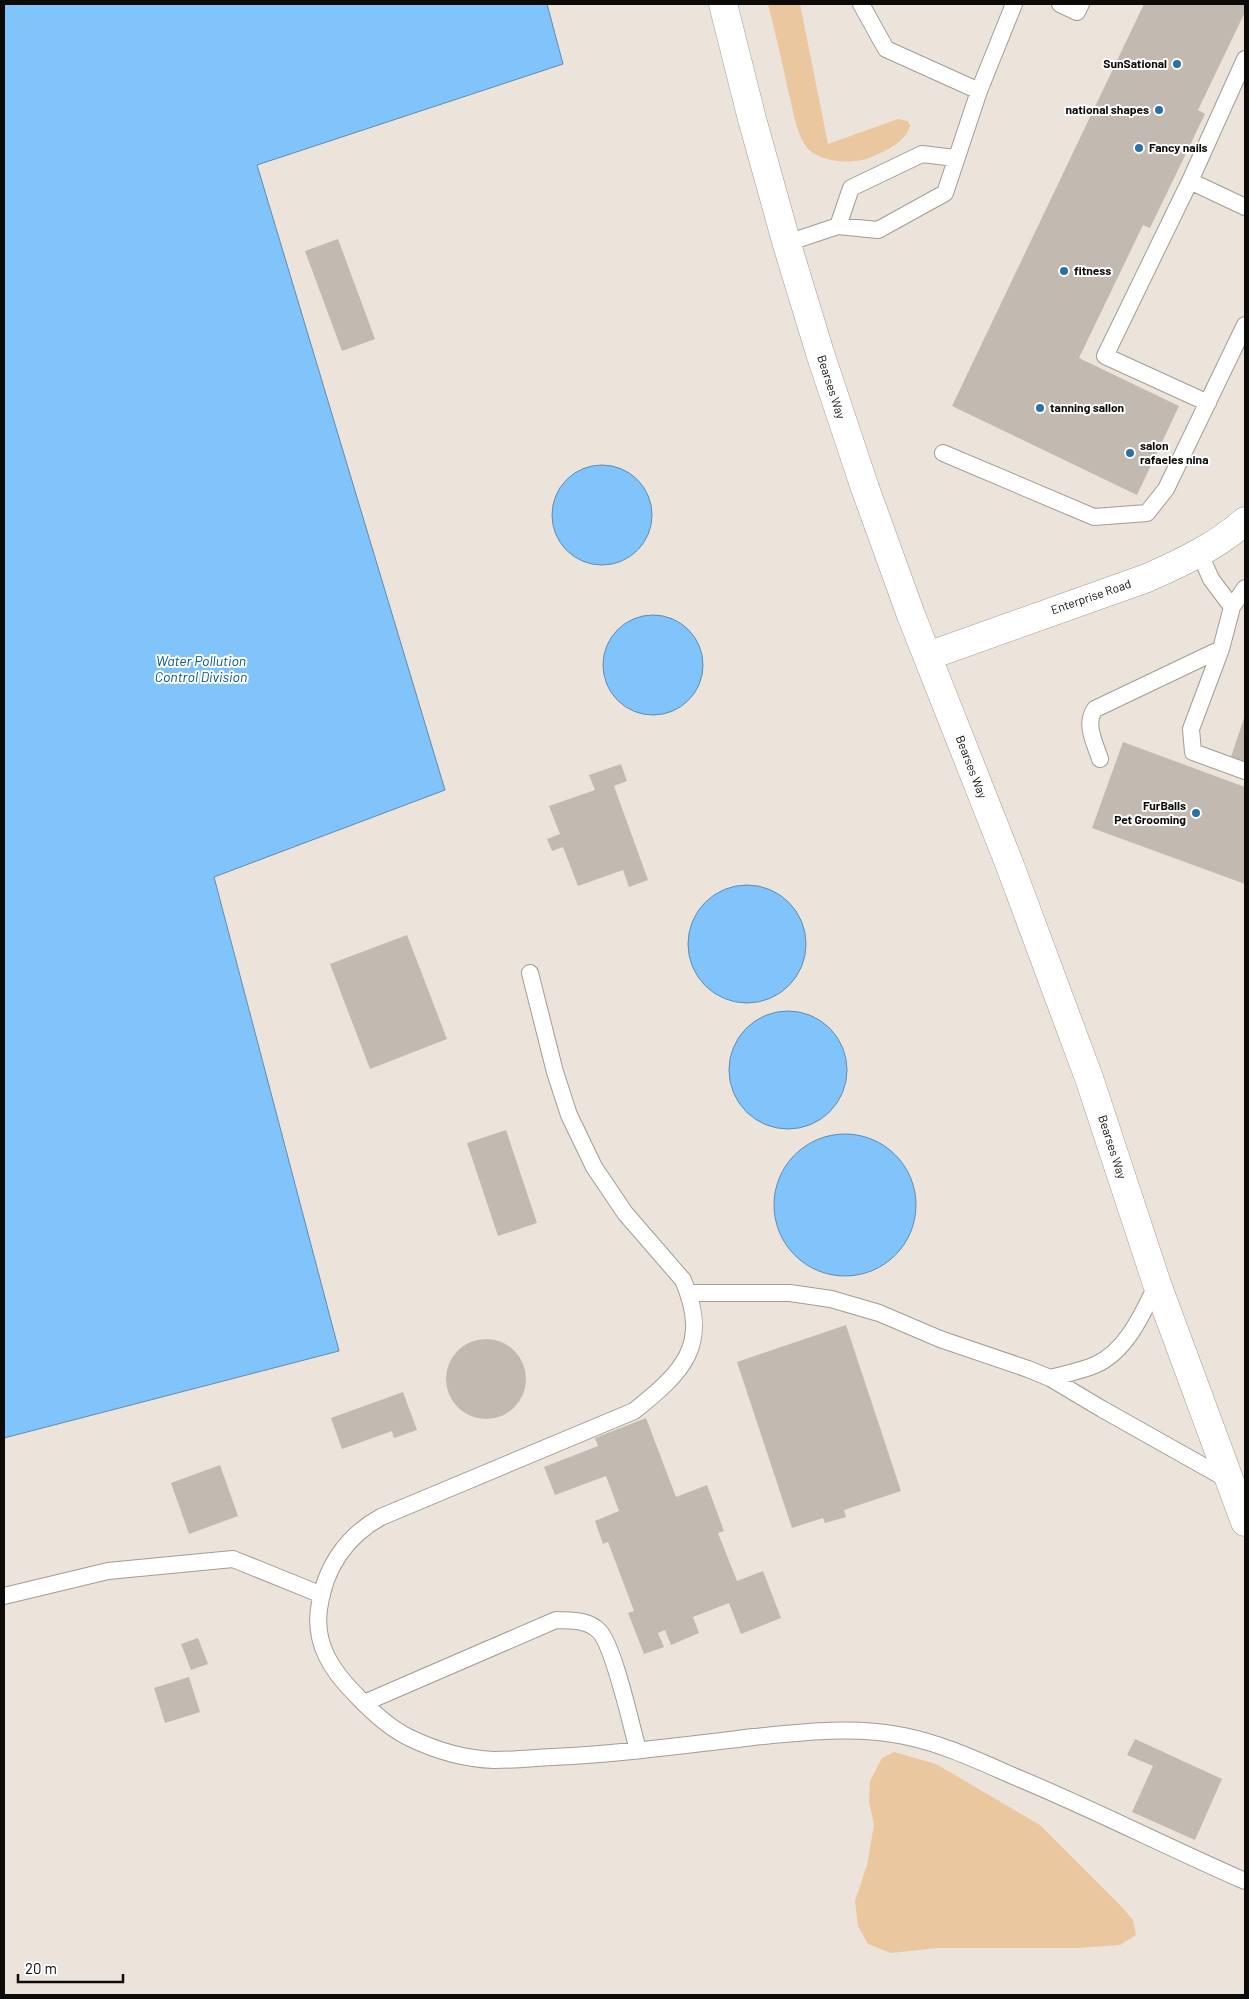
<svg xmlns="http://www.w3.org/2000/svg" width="1249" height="1999" viewBox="0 0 1249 1999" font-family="Barlow,sans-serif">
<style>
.green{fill:#eac79f}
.water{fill:#80c4fb;stroke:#5e8cb2}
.building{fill:#c2bab1}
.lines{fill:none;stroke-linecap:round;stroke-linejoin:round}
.lane-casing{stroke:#a39c93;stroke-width:18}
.street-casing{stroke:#a39c93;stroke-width:29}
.secondary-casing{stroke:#a39c93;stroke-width:29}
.lane{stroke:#fff;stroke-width:16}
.street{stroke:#fff;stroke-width:28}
.secondary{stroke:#fff;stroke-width:28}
.poi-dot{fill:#2970a4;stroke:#fff;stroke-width:2}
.labels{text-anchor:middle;stroke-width:4;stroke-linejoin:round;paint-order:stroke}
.poi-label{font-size:12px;font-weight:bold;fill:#0d0b08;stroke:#fff;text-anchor:start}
.street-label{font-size:12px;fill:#0d0b08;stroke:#fff}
.water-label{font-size:14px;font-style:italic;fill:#005587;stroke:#fff}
</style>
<rect width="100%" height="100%" fill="#ece3da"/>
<path class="green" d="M768 4H800L828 144 898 119 908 121 910 126C906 142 884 152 869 158 852 165 816 162 805 145 795 129 793 108 788 90 782 61 775 32 768 4Z
M894 1752 936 1764 1040 1825 1121 1906 1133 1920 1136 1935 1120 1945 1078 1948H937L891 1953 868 1944 858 1926 855 1901 867 1865 874 1825 869 1801 870 1781 882 1758Z"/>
<path class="water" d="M4 4H547L563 64 257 165 445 790 214 877 339 1351 4 1438Z
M552 515a50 50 0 1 1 100 0a50 50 0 1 1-100 0Z
M603 665a50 50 0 1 1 100 0a50 50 0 1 1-100 0Z
M688 944a59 59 0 1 1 118 0a59 59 0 1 1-118 0Z
M729 1070a59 59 0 1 1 118 0a59 59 0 1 1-118 0Z
M774 1205a71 71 0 1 1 142 0a71 71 0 1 1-142 0Z"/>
<path class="building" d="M1144 4H1245V12L1198 110 1205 114 1150 228 1143 225 1079 358 1179 406 1137 495 952 406Z
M338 239 375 339 342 351 305 251Z
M1245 715V766L1230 760Z
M1123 742 1245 787V884L1092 828Z
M621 764 627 781 614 786 648 880 629 887 623 870 578 886 563 847 552 851 547 839 560 834 549 806 595 790 589 775Z
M407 935 447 1039 370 1069 330 964Z
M506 1130 537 1223 498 1236 467 1143Z
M846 1325 901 1491 844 1510 846 1517 825 1523 823 1518 792 1528 737 1362Z
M446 1379a40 40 0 1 1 80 0a40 40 0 1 1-80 0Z
M403 1392 417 1430 394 1438 392 1431 342 1449 331 1418Z
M646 1418 676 1497 707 1485 724 1531 718 1533 737 1581 763 1571 781 1618 741 1634 729 1603 693 1617 699 1633 671 1645 665 1630 658 1633 664 1647 644 1654 628 1613 634 1611 608 1542 603 1544 595 1521 619 1511 606 1476 555 1495 544 1467 598 1446 595 1438Z
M220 1465 238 1516 189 1534 171 1483Z
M198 1638 208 1664 191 1670 181 1644Z
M189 1677 200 1712 165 1723 154 1688Z
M1135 1739 1222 1779 1195 1840 1132 1812 1153 1766 1127 1755Z"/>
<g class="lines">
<g class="lane-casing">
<path id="lane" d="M861 4 886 49 979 91
M1060 4 1077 12 1081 4
M1190 181 1245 207
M838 226 851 188 922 154 955 158
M787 243 838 226 878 230 945 193 979 91 1014 4
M1208 403 1105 356 1190 181 1245 59
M943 453 1094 517 1147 513 1166 489 1245 325
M1199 552 1211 579 1232 607 1221 649 1191 729 1193 752 1245 771
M1232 607 1245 588
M1100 759C1095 743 1084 724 1095 709L1221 649
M530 973 555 1072 569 1115 594 1167 625 1213 683 1280C711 1345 683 1372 634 1411L381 1517C346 1536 324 1569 319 1609 314 1644 332 1671 356 1695 372 1712 389 1728 410 1738 435 1750 466 1759 494 1760 513 1760 533 1758 552 1757 619 1754 687 1745 754 1737 803 1732 855 1726 904 1736 944 1744 981 1762 1018 1778 1095 1810 1169 1848 1245 1881
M688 1293H790L831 1299 879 1313 940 1339 1028 1369 1050 1378 1102 1409 1230 1481
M1050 1378C1065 1374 1081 1371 1095 1365 1126 1352 1143 1313 1157 1284
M4 1596 108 1571 233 1559 322 1595
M364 1703 556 1620C571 1621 587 1619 599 1631 614 1646 631 1725 638 1750"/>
</g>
<g class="street-casing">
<path id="street" d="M928 656 1147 578C1181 563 1217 546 1245 521"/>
</g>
<g class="secondary-casing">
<path id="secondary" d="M723 4 752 119 788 248 820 353 865 488 911 615 1009 863 1089 1078 1157 1284 1245 1522"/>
</g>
<use href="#lane" class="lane"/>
<use href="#street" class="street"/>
<use href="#secondary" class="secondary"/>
</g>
<g class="poi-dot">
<circle cx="1177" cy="64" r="5"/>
<circle cx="1159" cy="110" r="5"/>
<circle cx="1139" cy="148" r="5"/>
<circle cx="1064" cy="271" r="5"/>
<circle cx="1040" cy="408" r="5"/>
<circle cx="1130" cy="453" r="5"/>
<circle cx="1196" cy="813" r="5"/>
</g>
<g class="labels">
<g class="poi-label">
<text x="1167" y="68" text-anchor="end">SunSational</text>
<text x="1149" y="114" text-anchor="end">national shapes</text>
<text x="1149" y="152">Fancy nails</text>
<text x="1074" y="275">fitness</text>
<text x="1050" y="412">tanning sallon</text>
<text x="1140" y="450">salon<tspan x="1140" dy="14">rafaeles nina</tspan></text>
<text x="1186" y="810" text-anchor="end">FurBalls<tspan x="1186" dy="14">Pet Grooming</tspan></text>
</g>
<g class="street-label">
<text transform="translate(831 387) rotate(72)" y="4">Bearses Way</text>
<text transform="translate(1091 597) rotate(-19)" y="4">Enterprise Road</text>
<text transform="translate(971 767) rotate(69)" y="4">Bearses Way</text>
<text transform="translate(1112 1147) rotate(72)" y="4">Bearses Way</text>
</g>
<g class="water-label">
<text x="201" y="666">Water Pollution<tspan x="201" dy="16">Control Division</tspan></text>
</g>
</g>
<rect width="1249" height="1999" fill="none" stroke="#0d0b08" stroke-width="10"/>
<path d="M18 1974v8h105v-8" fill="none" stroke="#0d0b08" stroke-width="2.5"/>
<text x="25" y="1974" font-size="15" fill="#0d0b08" stroke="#ffffff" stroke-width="4" paint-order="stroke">20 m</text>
</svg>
